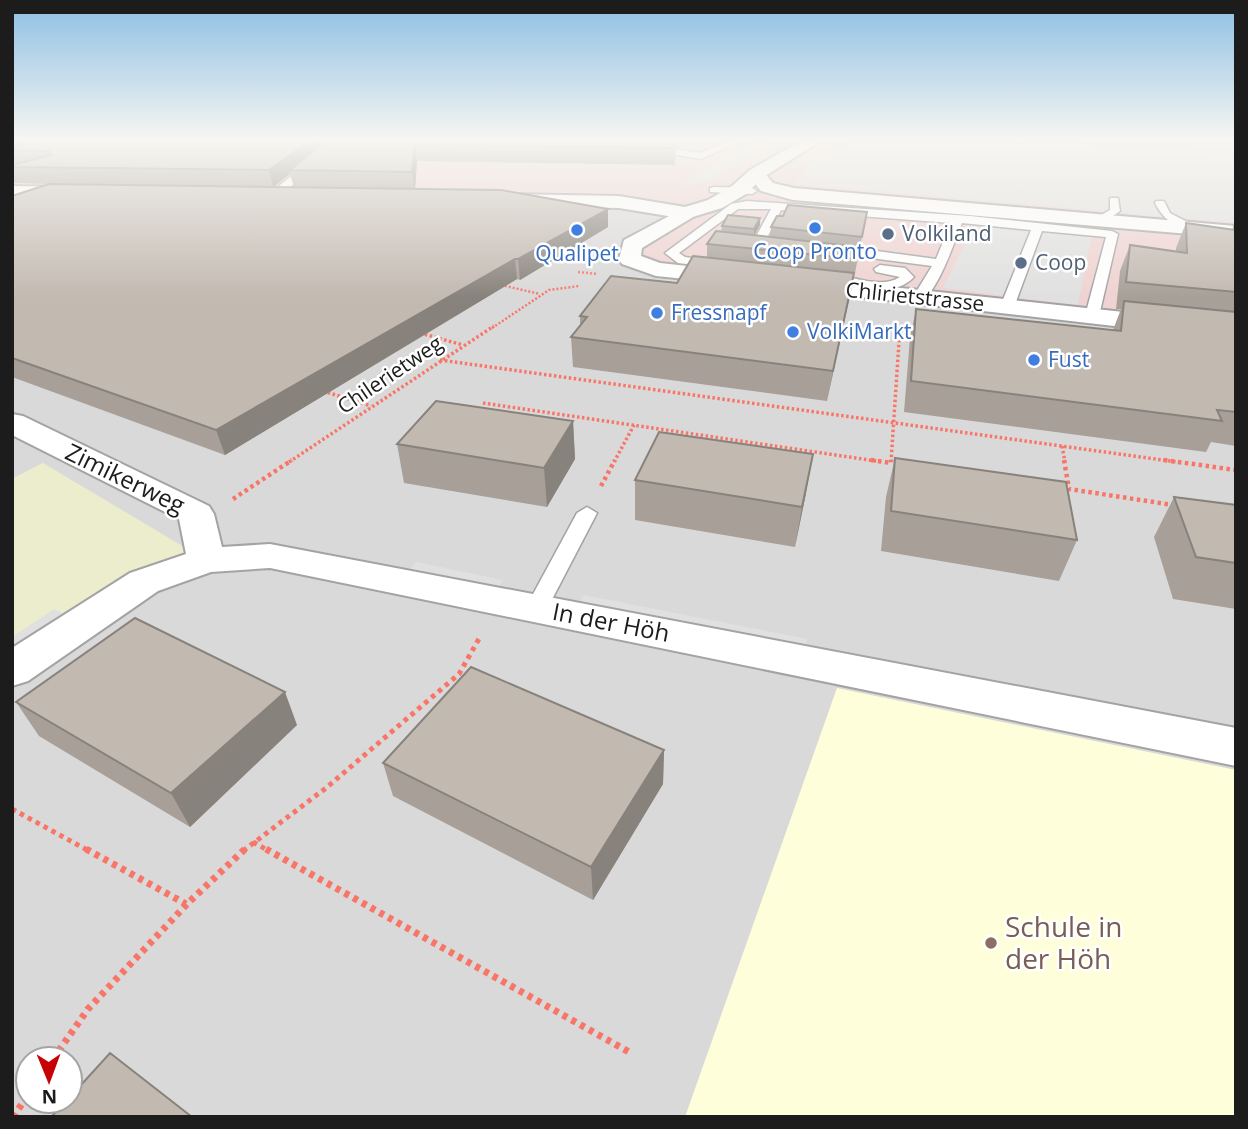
<svg xmlns="http://www.w3.org/2000/svg" width="1248" height="1129" viewBox="0 0 1248 1129" font-family="'Open Sans',sans-serif">
<style>
.residential{fill:#dad9d9;fill-rule:evenodd}
.commercial{fill:#efd2d1}
.education{fill:#fffeda}
.farmland{fill:#ebedcd}
.parking{fill:#e0e0e0}
.lines{fill:none;stroke-linecap:round;stroke-linejoin:round}
.service-casing{stroke:#a3a3a3;stroke-width:3}
.minor-casing{stroke:#a3a3a3;stroke-width:4}
.tertiary-casing{stroke:#a3a3a3;stroke-width:4}
.path-far4{stroke:#f87668;stroke-width:2.5;stroke-dasharray:2 2;stroke-linecap:butt}
.path-far3{stroke:#f87668;stroke-width:3.5;stroke-dasharray:2.5 2.5;stroke-linecap:butt}
.path-far2{stroke:#f87668;stroke-width:4.5;stroke-dasharray:3.5 3.5;stroke-linecap:butt}
.path-far1{stroke:#f87668;stroke-width:5;stroke-dasharray:4.5 4.5;stroke-linecap:butt}
.path{stroke:#f87668;stroke-width:7;stroke-dasharray:5 5;stroke-linecap:butt}
.service{fill:#fff;fill-rule:evenodd}
.minor{fill:#fff;fill-rule:evenodd}
.tertiary{fill:#fff;fill-rule:evenodd}
.wall{fill:#a79f98;fill-rule:evenodd}
.shaded-wall{fill:#88827c}
.building{fill:#c2b9b1;stroke:#88827c;stroke-width:2}
.shop-dot{fill:#3f7fe0;stroke:#fff;stroke-width:2.5}
.service-dot{fill:#5c6f8a;stroke:#fff;stroke-width:2.5}
.education-dot{fill:#8d6e63;stroke:#fff;stroke-width:2.5}
.labels{text-anchor:middle;stroke-width:5;stroke-linejoin:round;paint-order:stroke}
.far-service-label{font-size:21px;fill:#4e5e75;stroke:#fff;text-anchor:start}
.far-shop-label{font-size:21px;fill:#366cbe;stroke:#fff;text-anchor:start}
.far-street-label{font-size:21px;fill:#1c1c1c;stroke:#fff}
.street-label{font-size:24px;fill:#1c1c1c;stroke:#fff}
.near-education-label{font-size:28px;fill:#785e54;stroke:#fff;text-anchor:start}
</style>
<rect width="100%" height="100%" fill="#eeeae2"/>
<path class="residential" d="M12 192 619 202 1236 332V1117H12V670L43 463 12 479ZM28 1059H70V1101H28Z"/>
<path class="commercial" d="M12 140H1236V332L656 269 630 259 632 245 685 214 649 207 12 192Z"/>
<path class="education" d="M837 688 1236 770V1117H685Z"/>
<path class="farmland" d="M43 463 206 560 81 622 54 610 12 637V479Z"/>
<path class="parking" d="M755 140H773L703 184 681 185Z
M854 140H1024L1236 154V223L796 184 810 162Z
M974 226 1091 237 1078 305 943 288Z
M416 562 503 580 491 599 402 580Z
M584 595 807 639 802 660 572 616Z
M54 609 81 622 12 670V637Z"/>
<g class="lines">
<g class="service-casing">
<path id="service" d="M337 140H346L278 197H270V193Z
M667 140H677L668 148 700 153 731 140H742L701 159 661 152 660 145Z
M714 187 752 188 757 191 752 194 710 192V188Z
M1110 198H1118L1120 211 1104 222H1096V218L1110 210Z
M747 201 970 216 1112 231 1118 234 1099 316 1092 320 1085 316 1106 237 1042 231 1014 307 1007 311 1000 307 1031 230 962 223C955 240 937 295 920 301L913 297 932 266 832 253 826 249 832 245 936 259 951 223 781 210 765 242 759 245 753 242 771 209H738L679 253 685 257 720 262V268L678 263 665 253 731 204Z
M1156 201H1164L1170 213 1195 226V230C1178 231 1162 218 1155 203Z
M880 265 905 268 914 277C891 301 853 283 825 279L819 275 825 271C847 275 880 290 900 277L876 272 874 269Z
M587 507 597 513 547 609 544 614 536 617 528 614 525 609 577 513Z"/>
</g>
<g class="minor-casing">
<path id="minor" d="M756 169 762 170 773 183 794 188 1236 226V238L793 200 761 191 747 174Z
M686 207 693 209 696 213 693 217 642 248 641 256 660 263 743 272 747 277 743 282 735 284 656 276 622 264 619 259 624 240Z
M798 277 1236 324V340L790 289 786 284 790 279Z
M12 414 23 416 209 506 214 514 222 547 270 544 1236 728V766L270 568 211 572 158 591 28 681 12 686V648L130 573 186 554 179 519 12 435Z"/>
</g>
<g class="tertiary-casing">
<path id="tertiary" d="M803 140H822L762 178 746 194 722 208 686 219 619 208 504 206 494 200 504 194 619 196 685 207 708 200 732 186 750 170Z
M12 186 77 187 86 193 77 199 12 198Z"/>
</g>
<path class="path-far4" d="M578 272 598 274
M501 285 540 294
M492 328 549 290 579 286"/>
<path class="path-far3" d="M420 333 463 345
M440 360 1177 462
M323 391 371 406
M483 403 883 462
M1062 446 1065 462
M289 462 494 326
M614 462 634 425
M891 462 900 327"/>
<path class="path-far2" d="M871 460 891 463V460
M1064 460 1069 489 1173 505
M1164 460 1236 470
M601 486 615 460
M233 499 292 460"/>
<path class="path-far1" d="M12 809 89 851
M253 842 269 851
M243 851 326 788 459 674 480 637"/>
<path class="path" d="M86 849 186 904
M266 849 629 1052
M53 1059 88 1009 187 904 245 849
M13 1117 28 1095"/>
<use href="#service" class="service"/>
<use href="#minor" class="minor"/>
<use href="#tertiary" class="tertiary"/>
</g>
<path class="wall" d="M12 140 676 148 675 165 417 161 415 189 608 227 520 280 517 279 225 455 12 377V196L49 184 13 183 12 165 15 164 12 158ZM290 174 294 187H274Z
M867 212 855 273 783 266 854 273 827 401 573 367 571 337 580 326V316L677 283 707 258V244L721 232 722 226 760 225 754 235 770 237 771 227 783 216Z
M1186 223 1232 229 1234 226H1236V446L1211 442 1206 452 904 412 910 338 916 309 1113 330 1121 309H1116L1120 271 1130 245 1176 252V248Z
M573 421 575 459 547 507 404 483 397 444Z
M895 458 1077 540 1059 581 881 551 886 497Z
M635 480 806 493 795 547 635 520Z
M1174 497 1236 505V609L1173 599 1154 537Z
M16 702 297 725 190 827 39 736Z
M664 750 663 784 593 900 393 796 383 763Z"/>
<path class="shaded-wall" d="M12 140H46L12 150Z
M310 140H334L290 170V174L273 187 269 170Z
M415 145 417 161 415 189 412 172Z
M608 209V227L520 280 518 259Z
M760 218V225L754 236V229Z
M515 259 517 279 225 455 216 430Z
M854 273 849 300 827 401 833 371Z
M573 421 575 459 547 507 544 468Z
M813 454 806 493 795 547 802 507Z
M285 692 297 725 190 827 171 793Z
M664 750 663 784 593 900 591 867Z"/>
<path class="building" d="M40 140H310L269 170 12 167V165L51 155V151L12 150V149Z
M327 140H668L676 148 415 145 412 172 290 170Z
M49 184 501 190 608 209 518 259H515L216 430 12 358V196Z
M788 205 867 212 862 237 771 227 777 216H783Z
M728 215 760 218 754 229 722 226Z
M1186 223 1235 230 1234 226H1236V292L1126 282 1130 245 1187 253Z
M716 231 860 247 857 259 707 244Z
M693 256 854 273 833 371 571 337 587 317 580 316 611 276 677 283Z
M1124 301 1236 312V412L1217 410 1222 421 911 381 916 309 1121 331Z
M436 401 573 421 544 468 397 444Z
M659 432 813 454 802 507 635 480Z
M895 458 1066 482 1077 540 891 511Z
M1174 497 1236 505V563L1196 557Z
M135 618 285 692 171 793 16 702Z
M471 667 664 750 591 867 383 763Z
M110 1053 192 1117H51L66 1101H70V1097Z"/>
<linearGradient id="sky" x2="0" y2="1"><stop stop-color="#8cbfe3"/><stop offset="0.47" stop-color="#f7f6f2"/><stop offset="1" stop-color="#f7f6f2" stop-opacity="0"/></linearGradient>
<rect width="1248" height="298" fill="url(#sky)"/>
<g class="shop-dot">
<circle cx="815" cy="228" r="7"/>
<circle cx="577" cy="230" r="7"/>
<circle cx="657" cy="313" r="7"/>
<circle cx="793" cy="332" r="7"/>
<circle cx="1034" cy="360" r="7"/>
</g>
<g class="service-dot">
<circle cx="888" cy="234" r="7"/>
<circle cx="1021" cy="263" r="7"/>
</g>
<circle class="education-dot" cx="991" cy="943" r="7"/>
<g class="labels">
<g class="far-service-label">
<text x="902" y="241">Volkiland</text>
<text x="1035" y="270">Coop</text>
</g>
<g class="far-shop-label">
<text x="815" y="259" text-anchor="middle">Coop Pronto</text>
<text x="577" y="261" text-anchor="middle">Qualipet</text>
<text x="671" y="320">Fressnapf</text>
<text x="807" y="339">VolkiMarkt</text>
<text x="1048" y="367">Fust</text>
</g>
<g class="far-street-label">
<text transform="translate(915 297) rotate(6)" y="7">Chlirietstrasse</text>
<text transform="translate(390 375) rotate(-34)" y="7">Chilerietweg</text>
</g>
<g class="street-label">
<text transform="translate(125 479) rotate(26)" y="8">Zimikerweg</text>
<text transform="translate(611 623) rotate(11)" y="8">In der Höh</text>
</g>
<g class="near-education-label">
<text x="1005" y="937">Schule in<tspan x="1005" dy="32">der Höh</tspan></text>
</g>
</g>
<rect width="1248" height="1129" fill="none" stroke="#1c1c1c" stroke-width="28"/>
<g transform="translate(49 1080) rotate(179)"><circle r="33" fill="#ffffff" stroke="#a4a4a4" stroke-width="2"/>
<path d="M0-5L12 26L0 18L-12 26Z" fill="#c60204"/>
<text y="-10" font-size="19" font-weight="bold" text-anchor="middle" fill="#1c1c1c">N</text>
</g>
</svg>
